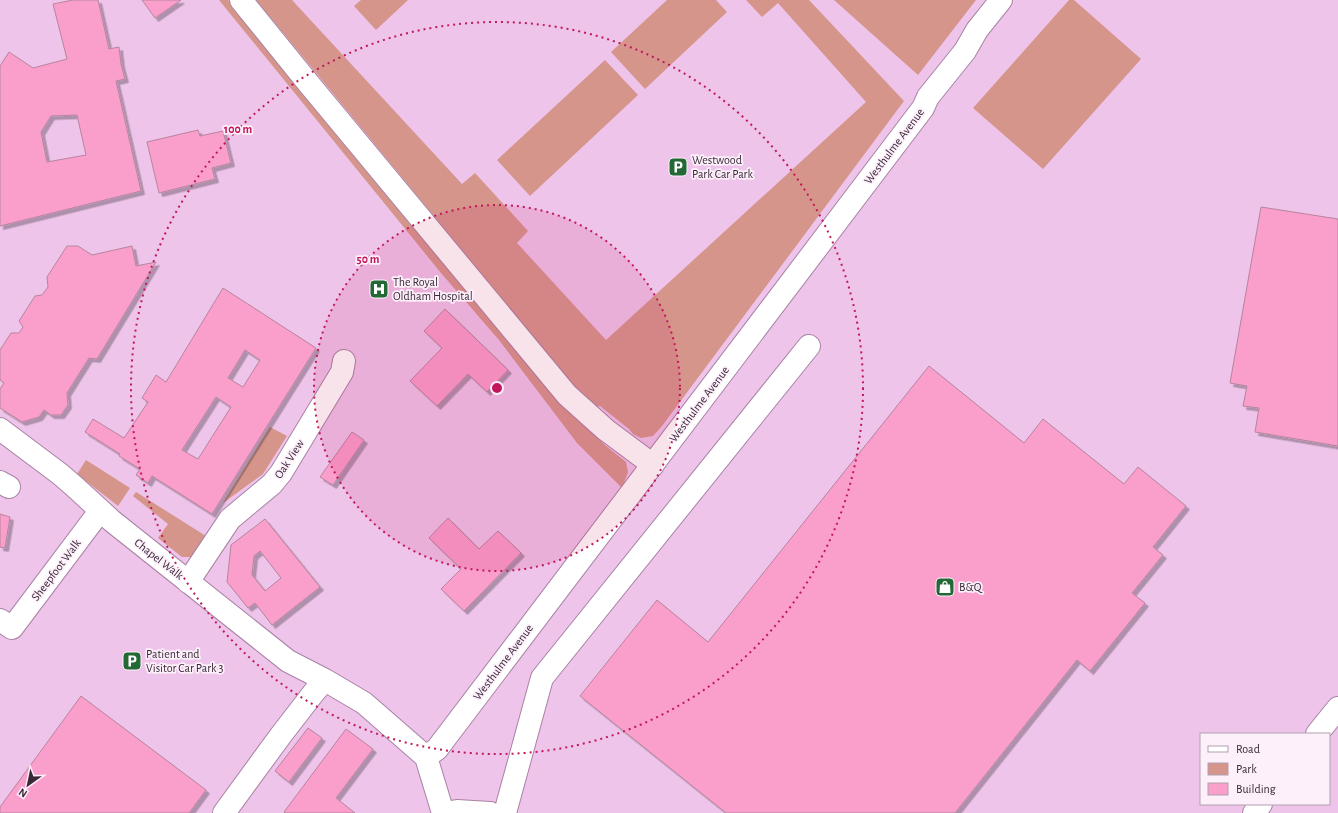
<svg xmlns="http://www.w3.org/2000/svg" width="1338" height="813" viewBox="0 0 1338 813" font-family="'Alegreya Sans',sans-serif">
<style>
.green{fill:#d6958b}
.building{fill:#fa9ecc;stroke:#b6859c;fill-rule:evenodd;filter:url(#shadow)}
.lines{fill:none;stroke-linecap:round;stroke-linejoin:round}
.minor-casing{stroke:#a982a5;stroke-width:24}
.minor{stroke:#fff;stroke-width:22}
.ring{fill:none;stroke:#c2185b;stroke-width:2;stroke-dasharray:2 4}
.labels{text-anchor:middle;stroke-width:3.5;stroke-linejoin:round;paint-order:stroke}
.street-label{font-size:12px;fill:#392937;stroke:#fdf0fb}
.poi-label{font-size:12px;fill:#392937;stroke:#fdf0fb;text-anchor:start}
.centre{fill:#c2185b;stroke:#fdf0fb;stroke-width:2}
.ring-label{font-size:12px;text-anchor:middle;font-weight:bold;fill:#c2185b;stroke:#fdf0fb;stroke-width:3.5;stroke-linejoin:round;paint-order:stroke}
</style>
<defs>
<filter id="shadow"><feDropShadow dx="3.5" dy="3.5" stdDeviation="0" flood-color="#0004"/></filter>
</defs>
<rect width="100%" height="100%" fill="#eec4ea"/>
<path class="green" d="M219 0H228L489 319 579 421 606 446 626 462 628 472 622 488 577 443 499 340 441 273Z
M256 0H292L462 184 475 173 528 231 517 243 606 340 866 102 778 3 762 17 746 0H809L904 101 662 426 653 436 641 438 633 434 629 429 600 406 595 407 569 380Z
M361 0H408L376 30 354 6Z
M667 0H716L727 12 645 89 611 52Z
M834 0H976L918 75Z
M1069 0H1074L1141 59 1043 169 973 108Z
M605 60 638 95 530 196 497 160Z
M270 427 287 436 263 474 223 503Z
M86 460 130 488 118 506 77 474Z
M136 492 206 536 195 554 191 557H182L158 538 168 524 133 496Z"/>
<path class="building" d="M73 0H98L109 49 119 47 121 64 125 79 116 81 141 191 0 226V66L9 52 33 68 67 59 53 4ZM77 115 86 155 47 162 41 132 51 116Z
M142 0H181L155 18Z
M198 130 200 136 223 131 231 163 212 168 215 179 159 193 147 142Z
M1261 207 1338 219V446L1255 432 1259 408 1243 406 1247 386 1230 383Z
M67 246H78L92 255 132 246 136 266 156 262 97 359 89 358 67 393 68 405 61 415H51L44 410 39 417 22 422 0 408V389L4 383 0 380V350L11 333H19L23 327 19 321 35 296 42 295 48 287 47 277Z
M223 288 316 348 212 514 152 476 148 483 136 475 140 469 119 456 120 454 85 432 93 419 124 438 148 402 142 398 156 375 166 382ZM245 350 260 360 243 387 228 378ZM216 397 231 407 198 459 182 450Z
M445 309 508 370 487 392 468 374 437 406 410 381 442 348 424 331Z
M929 366 1024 443 1043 419 1124 484 1138 467 1186 506 1153 547 1163 555 1132 593 1145 603 1090 671 1077 660 955 813H726L580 696 657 600 708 642Z
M352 432 364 440 333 485 320 477Z
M0 514 10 517 5 548 0 547Z
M448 518 479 549 498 531 521 553 464 611 441 589 461 569 429 538Z
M265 519 320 587 272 625 255 603 248 608 227 582 231 545ZM260 551 281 578 265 591 252 575 254 556Z
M81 696 206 790 189 813H0V807Z
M308 728 322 738 289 782 275 771Z
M346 729 373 749 336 798 355 813H285L284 812Z"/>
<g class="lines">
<g class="minor-casing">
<path id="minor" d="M241 0 309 84 567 395 606 430 653 465
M0 429 60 474 75 487 112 521 288 661 325 680 364 703 426 757
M0 482 9 487
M188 582 230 519 272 484 281 473 342 372 344 361
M0 620 12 628 100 511
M1317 734 1338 708
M426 757 437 749 923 108 928 97 965 51 977 30 1001 0
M426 757 443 813
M224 813 281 735 315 691 325 680
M444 813 457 811 490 813
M505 813 542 678 809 346
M1254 813 1261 804"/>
</g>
<use href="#minor" class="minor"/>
</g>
<circle cx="497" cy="388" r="183" fill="#c2185b" fill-opacity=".12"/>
<g class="ring">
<circle cx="497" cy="388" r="183"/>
<circle cx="497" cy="388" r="366"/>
</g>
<defs>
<g id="parking-square" transform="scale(1)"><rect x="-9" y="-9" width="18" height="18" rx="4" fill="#226936" stroke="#fdf0fb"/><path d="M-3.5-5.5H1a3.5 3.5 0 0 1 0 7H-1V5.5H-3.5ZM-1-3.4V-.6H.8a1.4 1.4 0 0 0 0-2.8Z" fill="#fff"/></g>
<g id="hospital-square" transform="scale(1)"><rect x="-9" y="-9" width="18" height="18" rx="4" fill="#226936" stroke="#fdf0fb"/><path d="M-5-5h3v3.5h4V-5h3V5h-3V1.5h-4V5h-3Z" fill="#fff"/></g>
<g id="shop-square" transform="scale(1)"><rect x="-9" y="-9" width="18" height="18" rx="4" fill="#226936" stroke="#fdf0fb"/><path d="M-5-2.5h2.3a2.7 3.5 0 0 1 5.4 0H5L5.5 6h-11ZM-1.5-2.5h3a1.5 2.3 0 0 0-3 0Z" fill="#fff"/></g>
</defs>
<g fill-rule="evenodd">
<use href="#parking-square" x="678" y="167"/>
<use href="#hospital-square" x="379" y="289"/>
<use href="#shop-square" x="945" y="587"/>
<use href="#parking-square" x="132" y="661"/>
</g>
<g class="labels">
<g class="street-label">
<text transform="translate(894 146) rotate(-53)" y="4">Westhulme Avenue</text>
<text transform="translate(699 404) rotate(-53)" y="4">Westhulme Avenue</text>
<text transform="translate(289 459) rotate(-57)" y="4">Oak View</text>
<text transform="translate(159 559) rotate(38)" y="4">Chapel Walk</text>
<text transform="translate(56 570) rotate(-53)" y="4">Sheepfoot Walk</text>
<text transform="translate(503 662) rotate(-53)" y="4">Westhulme Avenue</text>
</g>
<g class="poi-label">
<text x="692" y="164">Westwood<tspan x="692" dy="14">Park Car Park</tspan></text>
<text x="393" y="286">The Royal<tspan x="393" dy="14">Oldham Hospital</tspan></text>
<text x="959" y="591">B&amp;Q</text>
<text x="146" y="658">Patient and<tspan x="146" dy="14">Visitor Car Park 3</tspan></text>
</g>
</g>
<circle cx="497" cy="388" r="6" class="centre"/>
<g class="ring-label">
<text x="238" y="133">100 m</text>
<text x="368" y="263">50 m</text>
</g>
<rect x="1200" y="733" width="130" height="72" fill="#fdf0fb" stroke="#afa0ad"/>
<rect x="1208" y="746" width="20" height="6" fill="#ffffff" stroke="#afa0ad"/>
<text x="1236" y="753" font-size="12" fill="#392937">Road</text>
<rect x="1208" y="763" width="20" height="12" fill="#d6958b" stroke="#afa0ad"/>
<text x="1236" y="773" font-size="12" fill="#392937">Park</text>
<rect x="1208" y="783" width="20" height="12" fill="#fa9ecc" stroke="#afa0ad"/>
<text x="1236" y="793" font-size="12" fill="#392937">Building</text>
<g transform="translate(28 785) rotate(213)" stroke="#fdf0fb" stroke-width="3" paint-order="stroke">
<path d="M0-3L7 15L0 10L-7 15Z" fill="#392937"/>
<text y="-6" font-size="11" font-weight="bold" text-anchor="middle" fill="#392937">N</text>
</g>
</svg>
